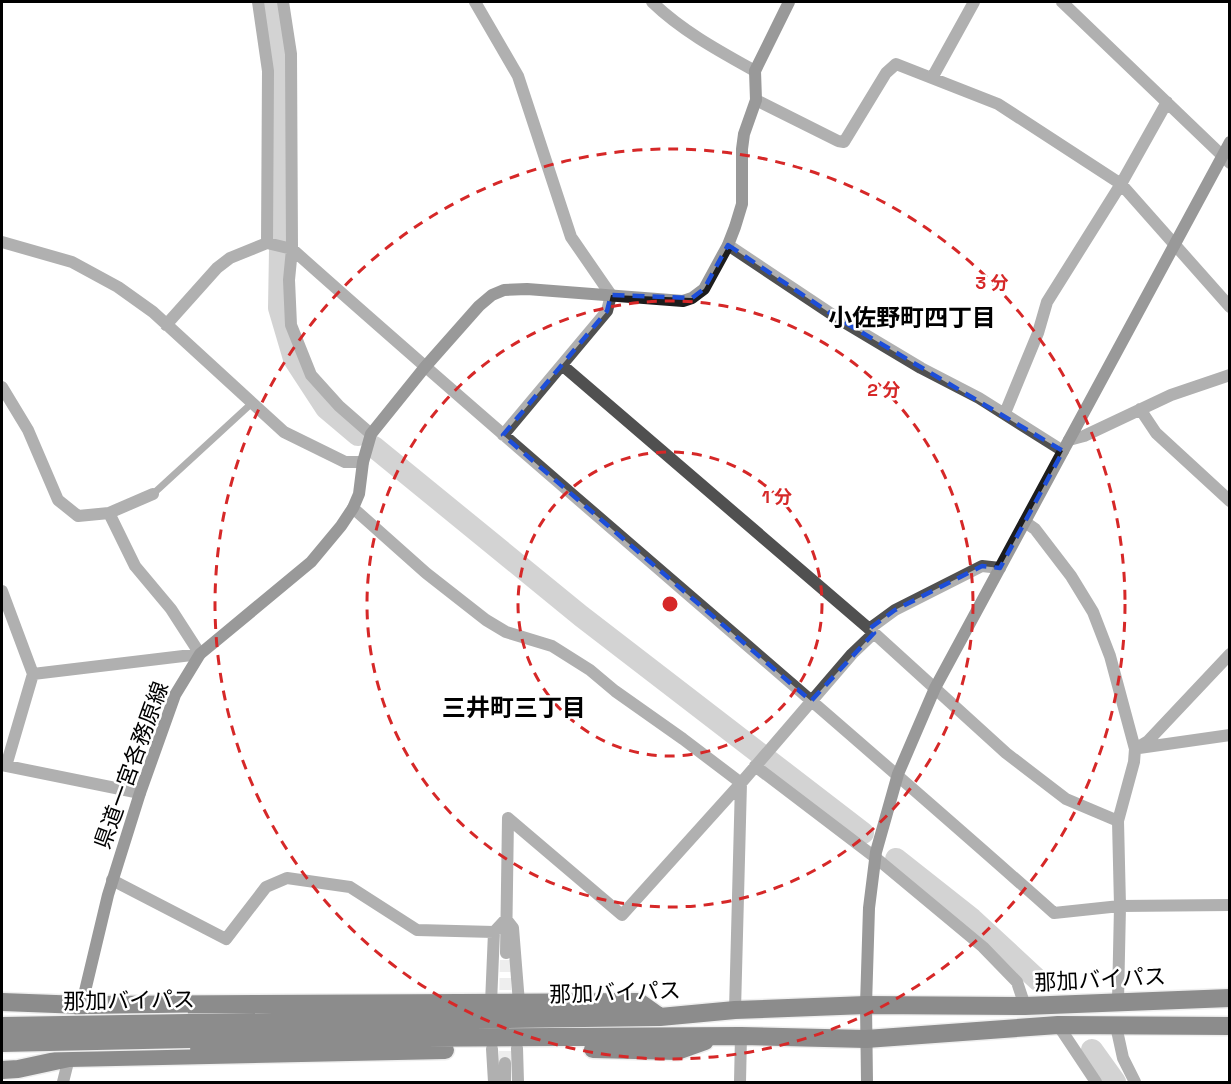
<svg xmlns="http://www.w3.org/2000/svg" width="1231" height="1084" viewBox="0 0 1231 1084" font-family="'Space Grotesk','Noto Sans JP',sans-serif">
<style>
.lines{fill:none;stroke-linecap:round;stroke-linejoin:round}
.river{stroke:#9e9e9e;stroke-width:22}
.street-tunnel{stroke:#d9d9d9;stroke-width:12;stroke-dasharray:12 6;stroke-linecap:butt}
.highway-casing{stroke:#dbdbdb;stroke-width:21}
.lane{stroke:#505050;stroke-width:7}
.street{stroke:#505050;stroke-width:12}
.secondary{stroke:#1d1d1d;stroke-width:12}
.highway{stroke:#000;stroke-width:18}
.highway-bridge-casing{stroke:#dbdbdb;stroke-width:21;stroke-linecap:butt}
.highway-bridge{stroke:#000;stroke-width:18}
.marked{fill:none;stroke:#1d4ed8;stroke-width:4.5;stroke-dasharray:12 8;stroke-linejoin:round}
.ring{fill:none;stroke:#d62828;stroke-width:3;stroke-dasharray:10 8}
.labels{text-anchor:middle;stroke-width:5;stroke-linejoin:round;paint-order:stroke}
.street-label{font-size:22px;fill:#000;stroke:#fff}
.neighbourhood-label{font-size:24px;font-weight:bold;fill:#000;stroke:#fff}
.centre{fill:#d62828;stroke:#fff;stroke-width:3}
.ring-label{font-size:18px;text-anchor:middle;font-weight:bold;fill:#d62828;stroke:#fff;stroke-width:5;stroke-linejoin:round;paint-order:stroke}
</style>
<rect width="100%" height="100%" fill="#fff"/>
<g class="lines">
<path class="river" d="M269 2 279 63 281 193 279 308 294 359 326 408 358 435
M374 447 581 616 863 833
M896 859 972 919 1039 981
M1092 1050 1115 1082"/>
<path class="street-tunnel" d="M505 1008 506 953
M505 1063V1032"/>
<g class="highway-casing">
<path id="highway" d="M2 1002 82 1005 639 1002 660 1017
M188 1023 660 1017 735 1010 866 1005 1025 1006 1230 998
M190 1039 741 1036 866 1039 1058 1025 1230 1026
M593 1049 677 1051 705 1041
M2 1070 18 1069 69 1058 445 1050"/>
</g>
<path class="lane" d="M153 494 252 403"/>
<path class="street" d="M258 2 268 71 267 243
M283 2 291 54 292 249 289 280 291 325 311 375 339 406 371 434
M475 2 518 76 571 237 611 295 607 311 503 435
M652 2C682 31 719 51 755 71
M1062 2 1230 163
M932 78 974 2
M756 100 838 141 844 142 886 73 896 64 998 104 1121 184 1230 307
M2 242 72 262 118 287 153 312 284 432 345 462H363
M728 245 839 319 921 368 979 398 1063 451
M166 325 217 268 230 258 267 243 292 249C543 473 802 689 1054 913L1120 906 1230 905
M562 365 874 633 1006 753 1066 799 1118 821
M2 387 28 430 58 500 78 516 109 513 153 494
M1140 409 1156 433 1230 501
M1005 413 1038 333 1047 302 1121 184 1167 102
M1069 440 1084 436 1171 395 1230 375
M353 508 426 573 486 620 506 632 552 646 590 670 615 691 683 739 741 783 622 915 508 818
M1025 522 1035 529 1071 576 1093 612 1110 656 1135 749 1134 762 1118 821 1120 906 1118 1001
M2 591 33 674 6 766
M869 629 895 610 982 566 1000 568
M33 674 200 654 171 609 135 566 109 513
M1139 748 1230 735
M1135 749 1148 741 1230 654
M2 765 140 793
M755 766 876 858 983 947 1017 982 1025 1006
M112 880 226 939 266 887 287 878 350 887 417 930 494 932
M506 953 508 818
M491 1003 494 932 506 919 513 928 519 1003
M735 1010 741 783 852 654 874 633
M1058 1025 1096 1082
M1116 1026 1123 1058 1135 1082
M517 1048 518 1082
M492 1049 494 1082
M505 1063V1082
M63 1082 69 1058
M740 1082 741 1036"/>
<path class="secondary" d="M80 1012 108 895 140 793 175 695 200 654 311 562 341 526 353 508 359 494 363 462 371 434 425 367 479 306 492 295 504 290 527 289 683 301 692 298 704 289 728 245 735 227 742 204V149L744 134 756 100 755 71 789 2
M867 1082 866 1005 869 908 876 852 898 774 935 688 1230 142"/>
<use href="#highway" class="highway"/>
<g class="highway-bridge-casing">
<path id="highway-bridge" d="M2 1026 188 1023
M2 1043 190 1039"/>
</g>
<use href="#highway-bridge" class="highway-bridge"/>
</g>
<path d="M0 0H1231V1084H0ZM728 245 839 319 1063 451 1000 568 982 566 895 610 869 629 874 633 811 701 503 435 607 311 611 295 692 298 704 289Z" fill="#fff" fill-opacity=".55" fill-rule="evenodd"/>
<path class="marked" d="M728 245 839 319 1063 451 1000 568 982 566 895 610 869 629 874 633 811 701 503 435 607 311 611 295 692 298 704 289Z"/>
<g class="ring">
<circle cx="670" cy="604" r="152"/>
<circle cx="670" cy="604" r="303"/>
<circle cx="670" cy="604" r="455"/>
</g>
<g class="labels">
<g class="street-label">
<text transform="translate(131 765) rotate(-70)" y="8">県道一宮各務原線</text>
<text transform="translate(1100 979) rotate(-3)" y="8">那加バイパス</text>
<text transform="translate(615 992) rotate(-2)" y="8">那加バイパス</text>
<text transform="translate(129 1000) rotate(-1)" y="8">那加バイパス</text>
</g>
<g class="neighbourhood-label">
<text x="912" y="326">小佐野町四丁目</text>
<text x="514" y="716">三井町三丁目</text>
</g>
</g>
<circle cx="670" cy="604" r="9" class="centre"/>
<g class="ring-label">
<text x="992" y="289">3 分</text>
<text x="884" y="396">2 分</text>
<text x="777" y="503">1 分</text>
</g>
<rect width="1231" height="1084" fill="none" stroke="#000000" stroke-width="6"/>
</svg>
